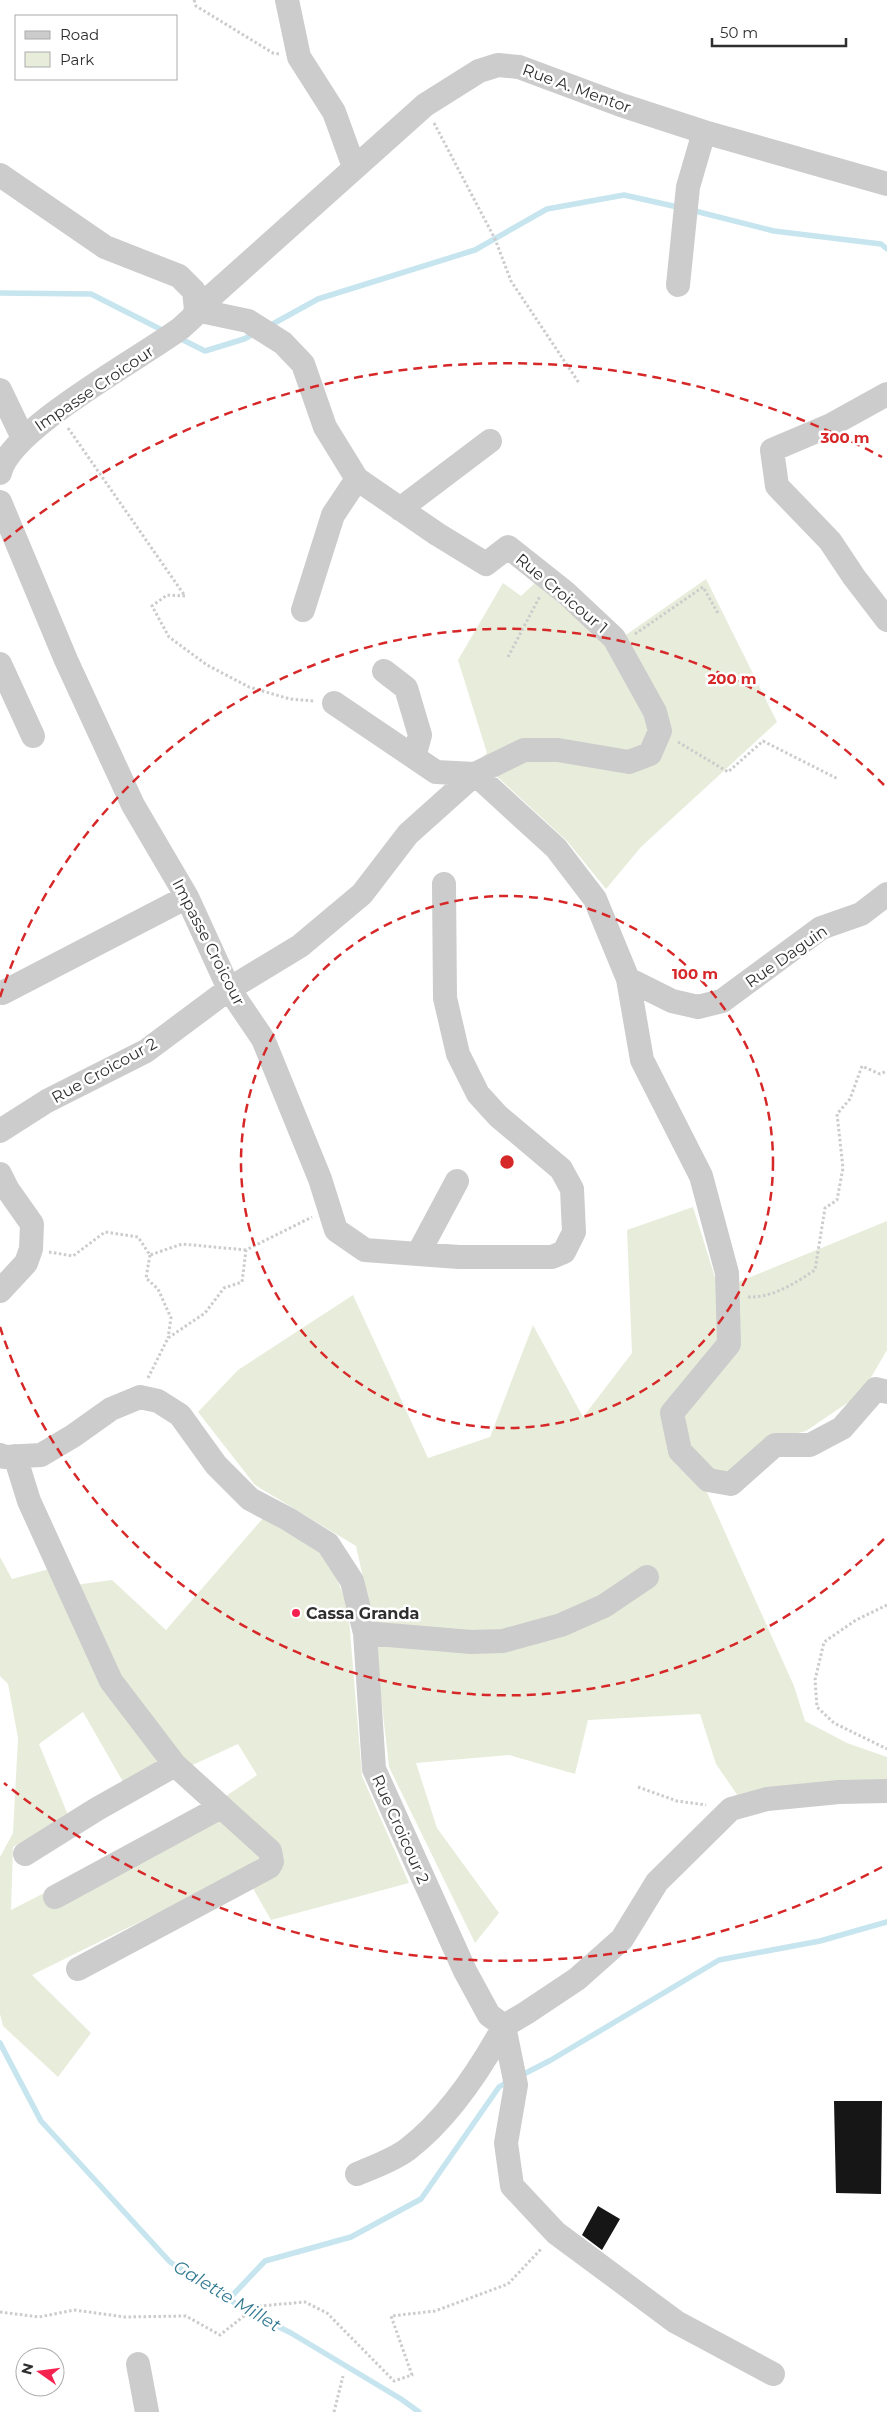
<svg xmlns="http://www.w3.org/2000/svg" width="887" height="2412" viewBox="0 0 887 2412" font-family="Montserrat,sans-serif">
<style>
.green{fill:#e8eddb;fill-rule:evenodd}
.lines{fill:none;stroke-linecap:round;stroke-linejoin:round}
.stream{stroke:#c6e5ef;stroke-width:5.5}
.building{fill:#161616}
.path{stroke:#ccc;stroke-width:3;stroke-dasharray:2.5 2.5;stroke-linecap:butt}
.minor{stroke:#ccc;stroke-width:24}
.ring{fill:none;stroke:#d62828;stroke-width:2.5;stroke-dasharray:9 6}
.poi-dot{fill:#f5214f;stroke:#fff;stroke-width:2}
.labels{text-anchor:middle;stroke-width:5;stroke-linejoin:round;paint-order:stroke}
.street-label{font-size:16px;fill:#2f2f2f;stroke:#fff}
.poi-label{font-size:16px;font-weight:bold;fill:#2f2f2f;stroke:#fff;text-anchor:start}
.water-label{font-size:18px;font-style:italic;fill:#337a92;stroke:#fff}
.centre{fill:#d62828;stroke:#fff;stroke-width:2.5}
.ring-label{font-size:15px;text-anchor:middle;font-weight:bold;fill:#d62828;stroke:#fff;stroke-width:5;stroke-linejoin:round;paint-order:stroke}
</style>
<rect width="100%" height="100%" fill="#fff"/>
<path class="green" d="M706 579 777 722 641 847 606 889 567 841 479 760 487 753 458 660 503 583 521 596 535 583 610 646Z
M693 1207 719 1290 887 1221V1350L862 1393 806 1431 766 1441 706 1490 794 1686 805 1721 847 1743 887 1757V1787L806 1783 738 1796 716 1764 700 1714 588 1720 575 1774 509 1755 416 1763 437 1828 499 1913 475 1943 389 1767 372 1618 356 1546 255 1485 198 1412 238 1370 353 1295 428 1458 490 1437 533 1325 583 1417 632 1353 627 1230Z
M264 1517 329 1559 348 1607 362 1776 409 1883 271 1920 243 1871 32 1975 91 2033 58 2077 3 2026 0 2014V1857L13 1833 18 1738 8 1684 0 1676V1557L12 1579 53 1568 60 1587 112 1580 166 1630ZM83 1712 130 1794 238 1744 257 1775 204 1811 11 1910 13 1847 68 1815 39 1744Z"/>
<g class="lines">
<path class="stream" d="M691 210 774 231 881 244 887 249
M0 293 91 294 164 331
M269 326 318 299 475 250 547 209 624 195 682 208
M177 337 205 351 244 339 256 333
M0 2043 41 2121 170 2262 249 2312 291 2333 401 2399 419 2412
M520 2076 551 2060 719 1960 820 1941 887 1922
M229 2299 265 2261 351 2237 421 2199 499 2087 509 2081"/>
</g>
<path class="building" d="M834 2101H882L881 2194 836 2193Z
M598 2206 620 2219 602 2250 582 2235Z"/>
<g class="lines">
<path class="path" d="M194 0 196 6 273 53 279 54
M434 123 495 239 511 281 579 383
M68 428 185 596
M185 596 167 595 152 606 169 637 207 665 249 687 290 699 314 701
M635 634 703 587 719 615
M508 657 540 596
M678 742 728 772 763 741 838 779
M49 1252 73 1256 105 1232 138 1237 150 1255 182 1244 246 1250
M150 1255 146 1278 158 1289 171 1318 168 1338
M748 1297C773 1298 795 1283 815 1270L825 1208 837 1200 843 1168 837 1114 850 1099 862 1066 880 1074 887 1071
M148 1378 168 1338 205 1313 224 1288 242 1282 246 1250 312 1217
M887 1605 856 1620 824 1642 815 1680 817 1707 834 1723 887 1749
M638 1787 677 1801 706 1805
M0 2312 39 2317 74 2310 125 2317 186 2316 220 2335 249 2312 260 2306 305 2302 327 2313 394 2381 412 2375 391 2316 435 2311 508 2284 542 2248
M334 2412 343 2376"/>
<path class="minor" d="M287 0 299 57 334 112 354 167
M0 175 105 247 179 276 194 291 196 310
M678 285 688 187 704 132
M0 390 23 438
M887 394 831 425 772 450 777 486 830 541 854 577 887 620
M0 473C10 428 141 358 181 328L193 317 196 310 425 105 479 71 498 65 519 67 621 105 704 132 887 184
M0 502 66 660 133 805 187 897 229 989 263 1039 320 1179 336 1230 365 1250 418 1254 457 1181
M400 509 490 441
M303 610 333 515 357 479
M0 664 33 736
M384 671 406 688 420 735 414 757
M334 703 436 772 475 774 556 848 595 899 628 979 642 1060 701 1176 727 1273 729 1344 672 1413 680 1451 708 1480 731 1484 775 1445H810L842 1428 876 1389 887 1392
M628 979 672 1001 698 1007 722 1001 821 928 861 914 887 894
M2 993 187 897
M0 1131 47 1101 146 1051 229 989 300 946 362 894 408 834 475 774 524 750H558L629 762 650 754 660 731 655 712 614 638 566 593 508 547 486 564 437 534 357 479 325 427 303 364 283 343 248 321 196 310
M0 1174 8 1190 32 1224 31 1249 26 1263 0 1291
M418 1254 459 1257H552L564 1252 574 1232 572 1189 561 1169 498 1116 478 1094 458 1054 445 998 444 884
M0 1455 4 1457 41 1455 73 1436 111 1409 140 1397 158 1401 180 1415 216 1465 250 1499 288 1519 328 1544 352 1581 365 1633 374 1769 465 1971 489 2015 504 2026 526 2013 577 1979 622 1939 657 1882 731 1809 767 1799 839 1792 887 1791
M15 1456 29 1501 111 1681 175 1765 97 1809 25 1854
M365 1633 471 1642 503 1641 561 1625 604 1606 647 1577
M55 1897 221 1807
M78 1969 269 1867 272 1862 270 1851 175 1765
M504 2026 516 2085 506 2143 512 2186 556 2233 676 2322 773 2374
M357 2174C373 2167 394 2160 408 2149 448 2118 480 2070 504 2026
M138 2364 147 2412"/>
</g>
<g class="ring">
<circle cx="507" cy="1162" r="266"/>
<path d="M884 1539A533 533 0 0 1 0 1327M0 997A533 533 0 0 1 884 785"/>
<path d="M882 1867A799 799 0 0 1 4 1783M4 541A799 799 0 0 1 882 457"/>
</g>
<circle class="poi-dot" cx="296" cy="1613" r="5"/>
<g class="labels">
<g class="street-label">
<text transform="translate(577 88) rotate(20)" y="6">Rue A. Mentor</text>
<text transform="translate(94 388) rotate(-34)" y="6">Impasse Croicour</text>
<text transform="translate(562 593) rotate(40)" y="6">Rue Croicour 1</text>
<text transform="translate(209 942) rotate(63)" y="6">Impasse Croicour</text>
<text transform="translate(786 956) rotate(-35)" y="6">Rue Daguin</text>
<text transform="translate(104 1070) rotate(-29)" y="6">Rue Croicour 2</text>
<text transform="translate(401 1829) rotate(66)" y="6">Rue Croicour 2</text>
</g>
<g class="poi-label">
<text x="306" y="1619">Cassa Granda</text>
</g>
<g class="water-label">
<text transform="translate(227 2296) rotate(31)" y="6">Galette Millet</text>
</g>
</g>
<circle cx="507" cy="1162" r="8" class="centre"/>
<g class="ring-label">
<text x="845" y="443">300 m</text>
<text x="732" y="684">200 m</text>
<text x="695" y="979">100 m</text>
</g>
<rect x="15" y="15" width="162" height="65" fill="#ffffff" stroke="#acacac"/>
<rect x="25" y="31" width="25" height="8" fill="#cccccc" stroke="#acacac"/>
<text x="60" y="40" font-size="15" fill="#2f2f2f">Road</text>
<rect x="25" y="52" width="25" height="15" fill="#e8eddb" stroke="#acacac"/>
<text x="60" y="65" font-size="15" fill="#2f2f2f">Park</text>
<g transform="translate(40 2372) rotate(284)"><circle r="24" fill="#ffffff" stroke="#acacac"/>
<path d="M0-4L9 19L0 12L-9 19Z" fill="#f5214f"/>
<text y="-8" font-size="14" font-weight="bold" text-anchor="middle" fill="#2f2f2f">N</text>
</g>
<path d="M712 38v8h134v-8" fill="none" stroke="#2f2f2f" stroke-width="2.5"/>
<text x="720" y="38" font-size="15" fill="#2f2f2f" stroke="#ffffff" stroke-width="4" paint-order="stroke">50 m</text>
</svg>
